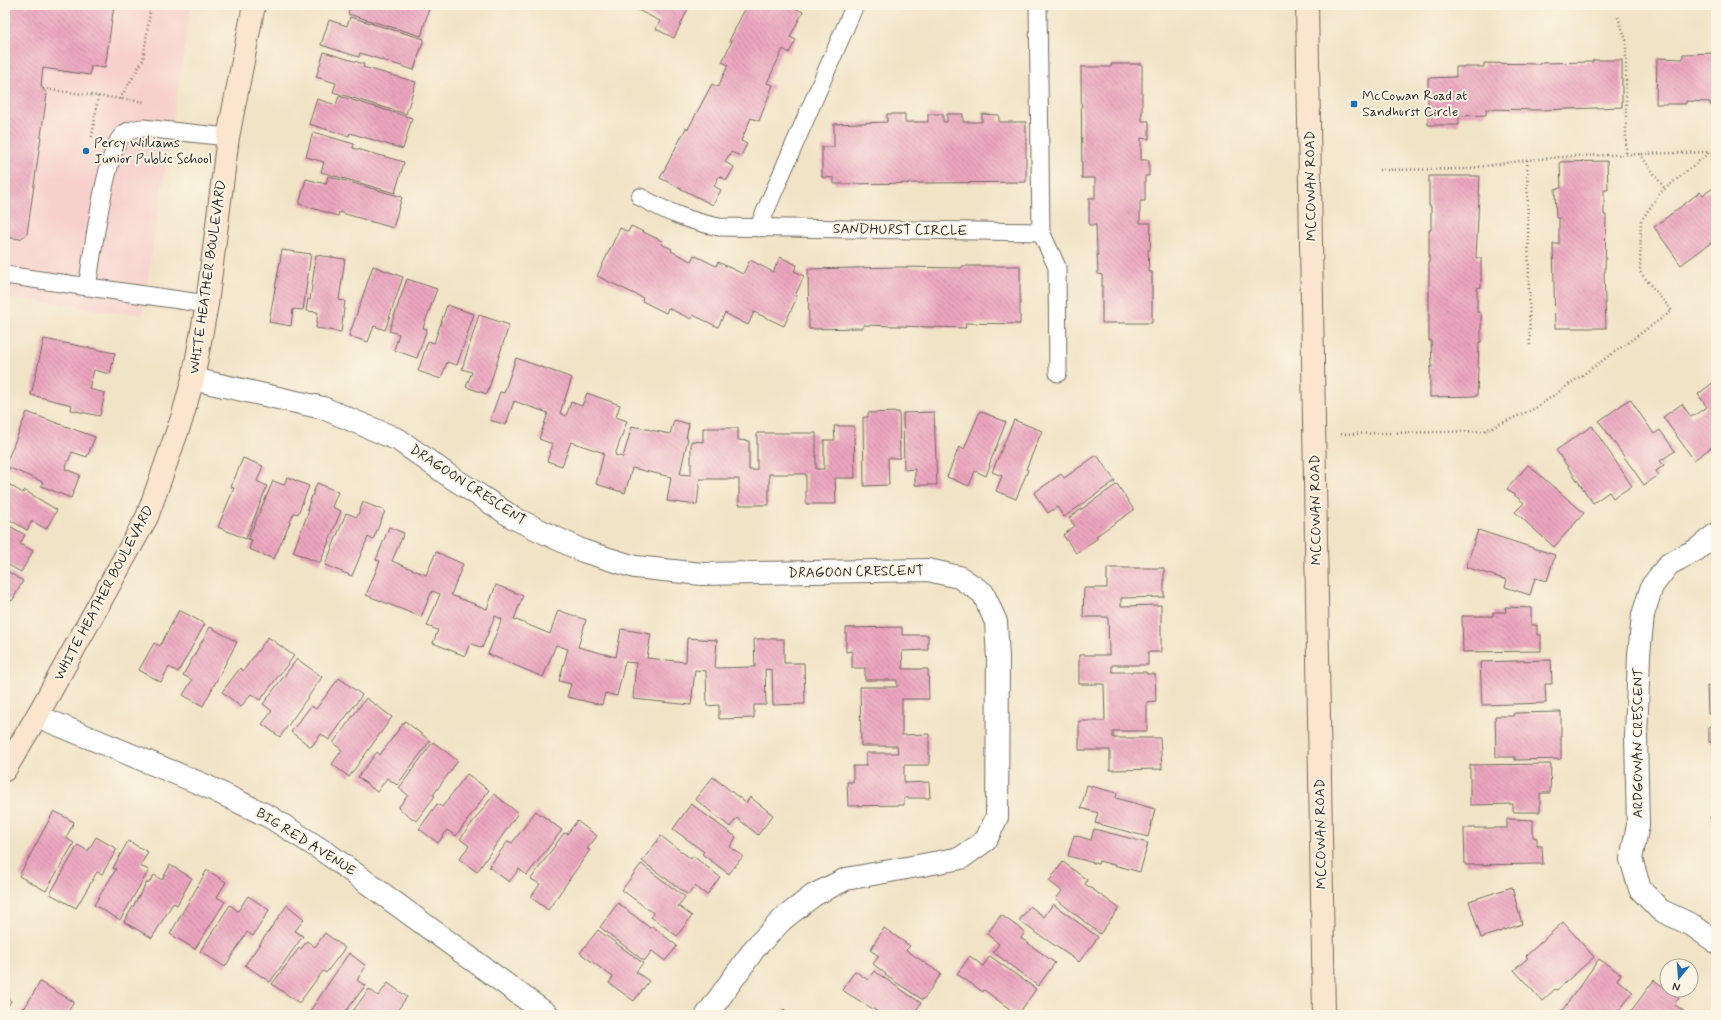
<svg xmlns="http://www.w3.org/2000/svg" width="1721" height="1020" viewBox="0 0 1721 1020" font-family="Mynerve,sans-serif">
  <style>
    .built { fill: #f7d0cd }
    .building { fill: url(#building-back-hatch) }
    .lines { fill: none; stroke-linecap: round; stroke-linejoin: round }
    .lane-casing { stroke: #706b61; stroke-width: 19 }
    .street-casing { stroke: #706b61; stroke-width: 24 }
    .secondary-casing { stroke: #706b61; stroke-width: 24 }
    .path { stroke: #706b61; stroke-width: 2.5; stroke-dasharray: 1 3; stroke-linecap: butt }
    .lane { stroke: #fff; stroke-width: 17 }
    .street { stroke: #fff; stroke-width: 22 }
    .secondary { stroke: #fce5cf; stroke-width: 22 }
    .poi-dot { fill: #1f6fb2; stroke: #fcf5e5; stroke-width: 1.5 }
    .labels { text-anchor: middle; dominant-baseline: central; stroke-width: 4; stroke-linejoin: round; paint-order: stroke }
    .poi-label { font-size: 14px; fill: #2b2b2b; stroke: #fcf5e5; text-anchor: start }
    .street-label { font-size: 14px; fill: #2b2b2b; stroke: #fcf5e5 }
  </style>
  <defs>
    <pattern id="building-back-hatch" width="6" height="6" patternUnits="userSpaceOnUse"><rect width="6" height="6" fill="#eca5bf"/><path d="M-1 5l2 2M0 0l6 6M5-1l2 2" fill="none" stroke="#bf879b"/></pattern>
  </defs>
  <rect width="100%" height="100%" fill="#fcf5e5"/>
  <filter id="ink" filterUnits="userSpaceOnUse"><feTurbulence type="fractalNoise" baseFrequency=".025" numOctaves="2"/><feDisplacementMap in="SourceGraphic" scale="8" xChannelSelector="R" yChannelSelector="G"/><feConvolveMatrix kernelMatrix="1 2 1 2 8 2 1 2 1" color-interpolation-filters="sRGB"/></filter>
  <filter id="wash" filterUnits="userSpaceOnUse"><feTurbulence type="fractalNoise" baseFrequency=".012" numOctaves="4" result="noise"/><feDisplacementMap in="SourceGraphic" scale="16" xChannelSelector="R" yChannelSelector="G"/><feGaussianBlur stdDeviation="0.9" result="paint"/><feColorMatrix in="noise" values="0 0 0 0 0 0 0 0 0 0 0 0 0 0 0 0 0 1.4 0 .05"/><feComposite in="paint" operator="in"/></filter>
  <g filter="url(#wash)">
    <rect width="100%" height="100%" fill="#f1e3c6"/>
    <path class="built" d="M5 5H191L142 315 5 298Z"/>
    <g id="blocks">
      <path class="building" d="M5 5H114L105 68 91 66 90 75 43 68 41 86 47 94 27 234 20 239 5 237Z
        M350 5H430L421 36 348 14Z
        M638 5H690L674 38 656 29 660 21 636 9Z
        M747 5H789L803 12 790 37 796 40 789 53 783 49 767 83 773 85 759 121 751 118 741 141 747 144 741 156 731 152 725 162 734 167 727 180 719 176 714 186 721 190 713 205 660 178 686 128 688 129 712 84 718 87 728 65 722 62 732 41H729Z
        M350 17 424 39 414 70 360 53 359 57 321 45 329 20 347 26Z
        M324 52 364 64 363 67 416 82 406 114 333 92 336 83 316 77Z
        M1716 53V105H1710V102L1686 101V104H1656L1657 58 1683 59V54Z
        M1593 60H1622V107L1541 110 1486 109V115L1459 116V125H1428V78L1456 77V67H1484V63L1540 64V63L1593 62Z
        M1111 64H1142V121H1149V139L1141 138V160H1149V176H1145V201H1140V223H1151L1150 250H1148L1149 272H1152V323H1102V275L1098 274 1096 225H1089V198H1095V178H1082L1081 67H1111Z
        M339 96 412 118 403 149 350 133 349 136 309 124 317 99 336 105Z
        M887 114H905V122H928V114H943V122H947V114H963V122H982V114L999 115V122H1026V182L834 184V178L822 177V147H834V124L887 122Z
        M313 132 354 144 353 148 404 162 395 193 321 172 324 162 306 157Z
        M1607 161 1608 190H1604V215H1606L1605 272H1604L1606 328H1555L1553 244H1559V218H1556L1555 189 1561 188 1560 162Z
        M328 176 402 197 393 228 339 212 338 216 299 204 306 179 326 184Z
        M1429 176H1480L1476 258H1481V287L1477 288V312L1481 313V342H1479L1477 396 1430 397V367H1432L1431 340 1429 341V230H1431V206H1429Z
        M1716 186V239L1681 265 1654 227 1700 192 1703 195Z
        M631 226 662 241 661 244 672 249 671 251 691 261 694 255 716 266 718 262 743 274 750 260 773 272 780 257 797 265 794 271 804 276 795 296 797 297 784 326 754 312 748 325 725 313 718 327 693 315 691 319 668 308 666 313 642 301 643 298 597 276 620 228 628 232Z
        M282 250 311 254 303 310 293 309 291 326 269 322Z
        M316 255 345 259 339 300 345 301 341 332 316 328 318 312 306 311 308 299 310 300Z
        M373 266 403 277 385 330 374 326 368 342 349 336Z
        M962 266H1020V324L965 323 966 328 863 325V328L809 329 808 269 900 267 962 268Z
        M407 279 437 289 423 328 427 329 417 358 394 350 399 334 389 331Z
        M447 305 474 314 457 365 447 362 441 379 418 371 428 341 434 343Z
        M479 315 509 325 487 394 466 387 472 372 462 369Z
        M44 339 115 353 110 374 94 370 89 389 105 393 100 416 71 410 72 405 31 395Z
        M516 358 572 378 560 413 566 416 571 402 582 406 587 393 620 405 616 417 627 421 615 455 623 457 632 426 670 434 674 420 689 424 686 438H688L680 474 691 475V441L703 442V428H738V440L749 441V470H757V433H816V469H824V440H835L834 426H854L855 478H835L836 504H806V474H769V505H739V479H700L697 505 667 501 671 477 632 468 625 493 596 484 604 453 571 442 562 466 547 461 553 444 539 439 548 413 514 401 506 425 490 420 500 392 504 393Z
        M1714 382 1716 385V444L1694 460 1663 417 1682 404 1691 417 1707 407 1698 394Z
        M1630 399 1654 434 1660 430 1675 451 1660 461 1664 465 1656 471 1659 475 1644 485 1599 421Z
        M980 411 1006 422 989 465H990L986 476 975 471 969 486 947 477 959 447 964 449Z
        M27 412 95 437 87 457 72 452 65 469 80 475 71 498 41 486 43 482 5 466Z
        M899 412 900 458H888L889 485 864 486 863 417H868V413Z
        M934 412 937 485H915V469L904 470 903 413Z
        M1014 420 1042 431 1026 469 1028 470 1016 499 996 491 1002 476 992 472Z
        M1592 426 1632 486 1613 498 1609 492 1593 503 1556 450Z
        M1097 455 1115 481 1064 517 1057 507 1048 513 1034 493 1061 474 1064 478Z
        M243 458 263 466 257 481 267 486 246 539 218 527 234 488 231 487Z
        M1528 465 1584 513 1554 547 1515 512 1524 503 1507 489Z
        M287 477 309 486 298 514 294 513 274 559 249 549 252 540 248 539 273 481 284 485Z
        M5 482 23 493 24 490 57 510 46 529 32 521 27 530 5 517Z
        M317 483 338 492 332 507 341 511 320 563 293 552 309 510 307 509Z
        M1117 484 1134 510 1096 536 1098 538 1076 553 1063 535 1075 526 1069 518Z
        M363 502 385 511 373 540 368 537 352 576 325 565 346 513 357 517Z
        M5 523 25 535 20 544 33 551 21 572 5 563Z
        M389 527 404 533 392 561 426 575 436 552 463 564 451 595 487 609 496 585 509 590 523 596 514 619 550 634 558 610 586 620 578 647 616 657 621 629 651 634 647 658 686 662 687 638 717 640 715 668 755 667 754 639H784V663H804L805 704 773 705 772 670 765 669 766 705H754V718L719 719V705L707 706 706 671 695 670 691 705 633 699 636 663 625 662 617 696 605 693 602 705 567 697 571 684 559 681 568 649 556 645 543 677 488 654 502 619 495 616 482 648 470 643 465 656 433 643 438 630 427 626 440 594 432 591 421 617 366 595 380 561 376 560Z
        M1478 530 1555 555 1547 581 1535 578 1530 595 1505 587 1507 580 1466 567Z
        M1107 568H1164V597L1121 598V606L1161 605V652H1148V665H1112V672H1146L1147 674H1155L1156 701 1147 702V731H1113V738H1160L1162 769 1110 770V750H1079V721H1105L1104 684H1079V655H1109L1108 617H1083L1084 588H1107Z
        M5 570 23 581 12 601 5 596Z
        M1505 607 1531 608V625H1537V635H1541V651L1463 652 1462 616H1493V612H1506Z
        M179 610 205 624 178 672 169 667 161 682 139 670 154 643 160 646Z
        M210 627 237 642 203 706 183 695 192 680 183 675Z
        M902 627V635H928V650L902 651 903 669H928L929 699H902V735L929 734V765H904V783L929 782 930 798H904V805L848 806 847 782H853V766H866V753H898L897 746H861L860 687H897V680H865V668H852V651L846 652V628Z
        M268 637 294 656 260 700 251 694 241 707 222 692 240 668 243 671Z
        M297 659 322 677 280 737 262 724 272 711 263 704Z
        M1551 660 1552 684H1545L1546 703 1482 705 1480 662Z
        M339 678 362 695 329 740 321 734 311 747 291 732 311 706 316 709Z
        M1707 686H1716V714H1708Z
        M366 698 392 717 349 777 332 764 342 750 333 743Z
        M1561 712V759L1515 760V757H1496L1495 716H1513L1514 713Z
        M405 721 430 741 397 785 387 778 377 792 358 777 377 752 380 755Z
        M1709 726H1716V743L1709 742Z
        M433 742 458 761 433 795 435 796 416 821 398 808 408 795 399 788Z
        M1551 764 1550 793H1540V812H1513V804L1470 805V765Z
        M467 774 489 790 456 836 447 830 438 843 419 829 437 804 442 807Z
        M713 777 746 803 750 797 773 815 758 835 737 818 730 827 695 799Z
        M1087 785 1117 793 1116 798 1155 809 1148 837 1095 823 1098 813 1081 808Z
        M494 794 518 813 477 872 459 859 469 846 460 839Z
        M1716 795V809L1712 796Z
        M691 804 736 837 730 847 743 856 729 874 702 854 704 852 673 829Z
        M54 811 74 822 66 838 74 843 46 891 19 876Z
        M536 811 562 830 527 875 519 869 509 882 489 867 508 841 512 843Z
        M1716 815V835L1710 817Z
        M1507 819 1533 820V837L1537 838V846H1542L1543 864 1465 865 1464 828H1507Z
        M577 821 597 836 587 849 590 850 548 910 531 897 540 884 531 879 564 833 567 834Z
        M1094 829 1148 843 1140 872 1099 861 1098 864 1068 856 1074 835 1091 840Z
        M661 836 691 859 693 856 720 877 707 895 695 886 688 895 642 861Z
        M96 837 117 849 102 874 97 872 76 908 50 894 78 845 88 851Z
        M128 841 148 852 140 866 149 870 120 920 94 905 116 869 113 868Z
        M1063 862 1087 880 1085 884 1119 908 1100 934 1056 899 1062 891 1049 881Z
        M641 864 685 897 678 906 692 916 677 936 651 917 653 913 622 890Z
        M170 865 192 878 177 905 173 903 152 938 124 922 147 882 148 884 154 875 162 880Z
        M207 870 226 882 217 897 225 902 195 949 170 934Z
        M1512 887 1522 924 1481 938 1469 901Z
        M248 896 269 910 253 936 247 932 225 967 200 951 230 905 238 911Z
        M618 903 650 928 652 926 677 946 665 961 652 951 644 961 600 927Z
        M1053 904 1098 937 1079 962 1019 921 1030 906 1044 917Z
        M287 905 304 919 295 931 303 936 270 982 245 965Z
        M1001 915 1025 932 1021 938 1055 963 1038 986 993 952 999 944 987 934Z
        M1563 922 1594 957 1557 990 1555 989 1542 1001 1514 970 1528 958 1526 956Z
        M884 928 910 946 906 950 941 974 923 1000 885 975 886 974 873 964 879 956 870 950Z
        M598 930 643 963 636 972 649 981 634 1001 609 983 613 977 580 953Z
        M325 933 345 948 326 973 323 971 299 1003 272 984 299 948 301 949 307 941 315 947Z
        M349 953 366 966 357 980 365 986 343 1015H309L308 1014Z
        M970 956 983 966 990 956 1036 989 1018 1015 984 990 983 992 957 974Z
        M1599 959 1621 974 1617 980 1633 992 1616 1015H1559Z
        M855 971 868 980 874 971 921 1003 913 1015H883L842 990Z
        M1654 980 1679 998 1674 1004 1685 1012 1683 1015H1628Z
        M40 982 74 1002 66 1015H18L23 1007 24 1009Z
        M388 983 407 997 394 1015H350L369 989 378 996Z
        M5 997 11 1001 5 1010Z
        M784 1009 791 1015H779Z
        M405 1010 413 1015H402Z"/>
    </g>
  </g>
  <g filter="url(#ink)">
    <use href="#blocks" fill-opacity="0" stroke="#706b61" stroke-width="1"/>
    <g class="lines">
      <defs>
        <path id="lane" d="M1038 5 1041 232 1057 267 1058 373
          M640 197C667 212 689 221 719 227L1041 232
          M758 228 855 5
          M5 275 207 304
          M87 287C92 258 105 155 121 137 126 130 135 129 143 128L228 137"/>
        <path id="street" d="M193 379 323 408 399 440 448 475 514 518 583 551 635 567 702 574 928 570 959 577 983 593 996 622 998 658 997 817 986 840 961 858 846 879 814 895 783 919 755 948 707 1015
          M1716 534 1696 550 1669 564 1652 586 1643 615 1639 655 1636 737 1638 825 1631 859 1640 889 1660 910 1692 925 1716 942
          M37 716 204 785 270 817 328 854 548 1015"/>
        <path id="secondary" d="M1307 5 1324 1015
          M5 770 37 716 147 517 182 418 193 379 207 304 228 137 254 5"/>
      </defs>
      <use href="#lane" class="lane-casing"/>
      <use href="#street" class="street-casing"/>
      <use href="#secondary" class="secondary-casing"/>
      <path class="path" d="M1618 17 1626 40V154
        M43 89 146 102
        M120 99 143 60 151 5
        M92 137 98 96
        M1640 154 1665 189
        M1527 160 1530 348
        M1379 170 1464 169 1527 160 1573 156 1710 152 1716 149
        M1341 434 1484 431 1536 408 1672 311 1640 272 1641 221 1660 193 1710 152"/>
      <use href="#lane" class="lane"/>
      <use href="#street" class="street"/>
      <use href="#secondary" class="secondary"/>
    </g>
  </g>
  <g class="poi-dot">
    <rect x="1350" y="100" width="8" height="8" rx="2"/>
    <circle cx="86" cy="151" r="4"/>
  </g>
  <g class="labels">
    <g class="poi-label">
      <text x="1362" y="96">McCowan Road at<tspan x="1362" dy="16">Sandhurst Circle</tspan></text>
      <text x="94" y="143">Percy Williams<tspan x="94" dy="16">Junior Public School</tspan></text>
    </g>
    <g class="street-label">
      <text transform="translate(1311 186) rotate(-91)">MCCOWAN ROAD</text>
      <text transform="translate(900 230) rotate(1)">SANDHURST CIRCLE</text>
      <text transform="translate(208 277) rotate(-82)">WHITE HEATHER BOULEVARD</text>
      <text transform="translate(468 485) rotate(33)">DRAGOON CRESCENT</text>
      <text transform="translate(1316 510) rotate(-91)">MCCOWAN ROAD</text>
      <text transform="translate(856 572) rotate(-1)">DRAGOON CRESCENT</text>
      <text transform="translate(104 593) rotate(-62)">WHITE HEATHER BOULEVARD</text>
      <text transform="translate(1638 743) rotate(-90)">ARDGOWAN CRESCENT</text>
      <text transform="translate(1321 834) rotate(-91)">MCCOWAN ROAD</text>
      <text transform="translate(306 842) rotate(32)">BIG RED AVENUE</text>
    </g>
  </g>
  <rect width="1721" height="1020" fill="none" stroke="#fcf5e5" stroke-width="20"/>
  <g transform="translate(1679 978) rotate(197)"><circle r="19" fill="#fcf5e5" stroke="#a8a49b"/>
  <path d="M0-3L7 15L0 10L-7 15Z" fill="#1f6fb2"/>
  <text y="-6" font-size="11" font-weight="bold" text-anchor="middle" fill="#2b2b2b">N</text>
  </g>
</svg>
